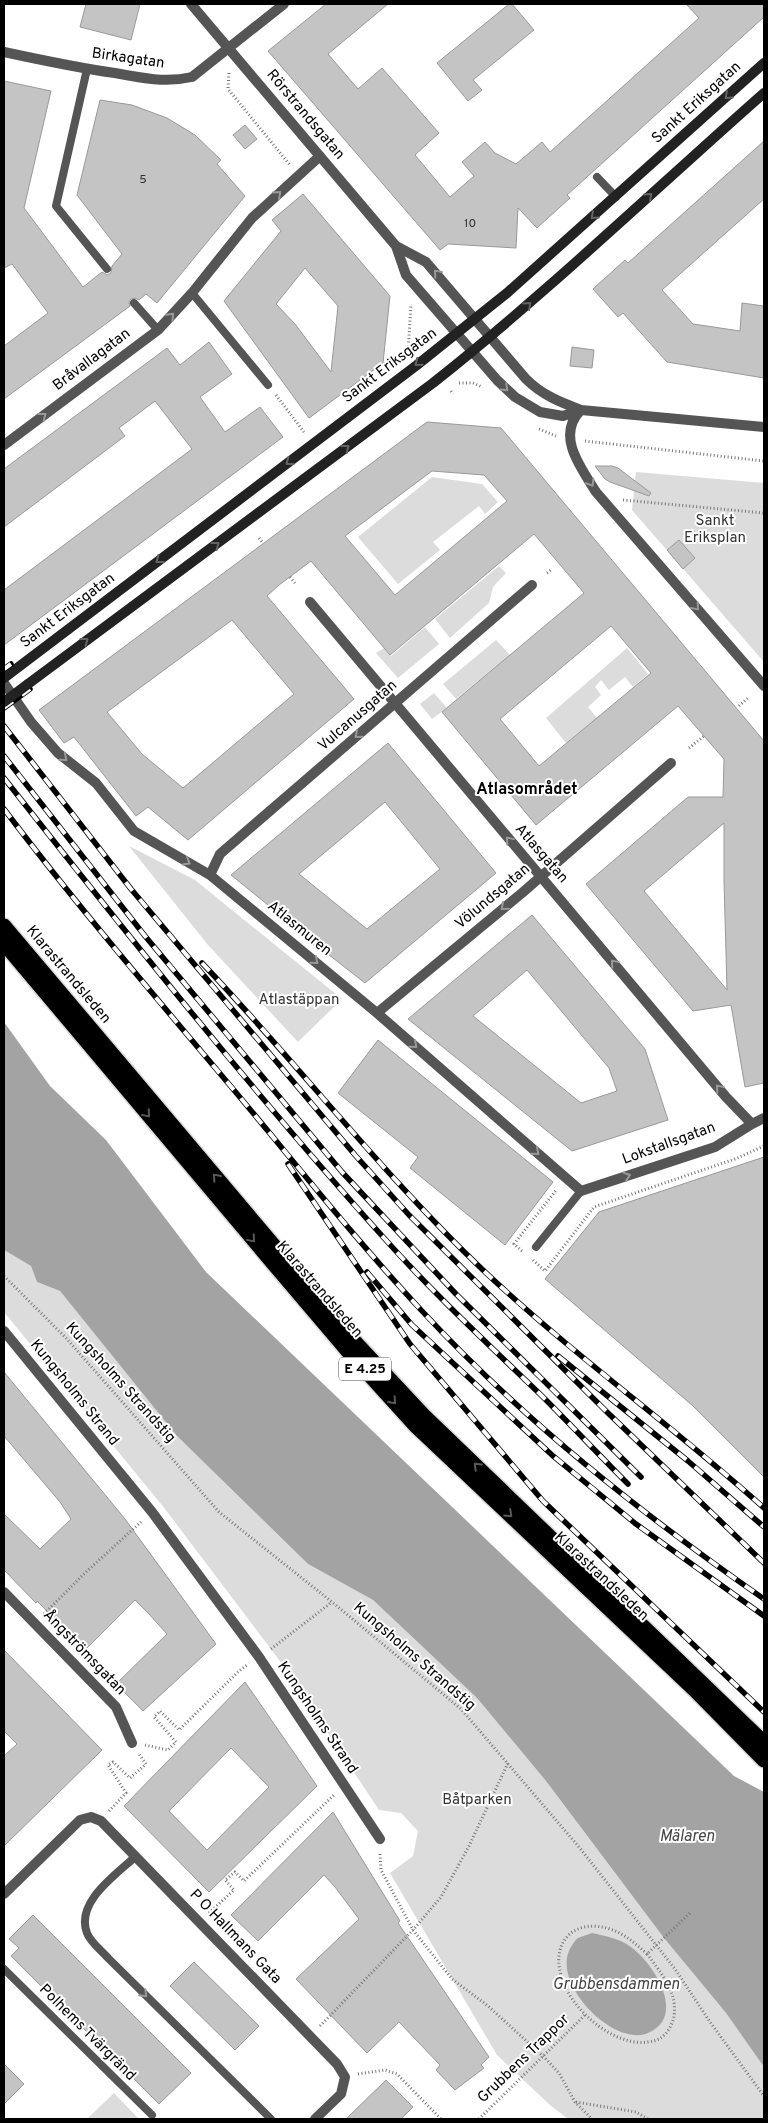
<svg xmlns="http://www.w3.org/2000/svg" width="768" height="2123" viewBox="0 0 768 2123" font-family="Overpass,sans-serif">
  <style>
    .green { fill: #dcdcdc }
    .water { fill: #a3a3a3 }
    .building { fill: #c4c4c4; stroke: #999; fill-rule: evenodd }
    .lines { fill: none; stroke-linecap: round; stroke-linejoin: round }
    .highway-casing { stroke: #dbdbdb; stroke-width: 18 }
    .path { stroke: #777; stroke-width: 3; stroke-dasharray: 1 2.5; stroke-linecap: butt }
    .lane { stroke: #555; stroke-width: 8 }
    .street { stroke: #555; stroke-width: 10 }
    .secondary { stroke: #222; stroke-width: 10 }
    .highway { stroke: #000; stroke-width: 15 }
    .rail-casing { stroke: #000; stroke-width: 5.5 }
    .rail { stroke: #fff; stroke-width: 4; stroke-dasharray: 11; stroke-linecap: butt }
    .secondary-bridge { stroke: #222; stroke-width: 10 }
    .oneway { stroke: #646464 }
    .oneway2 { stroke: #999 }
    .oneway3 { stroke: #595959 }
    .labels { text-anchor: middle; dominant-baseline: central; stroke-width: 4; stroke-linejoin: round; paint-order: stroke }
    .number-label { font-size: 12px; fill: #313131 }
    .shield { fill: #fff; stroke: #4c4c4c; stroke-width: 1 }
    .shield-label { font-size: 14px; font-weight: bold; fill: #000 }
    .street-label { font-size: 15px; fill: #000; stroke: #fff }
    .park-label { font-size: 15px; fill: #333; stroke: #fff }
    .neighbourhood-label { font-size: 16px; font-weight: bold; fill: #000; stroke: #fff }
    .water-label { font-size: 16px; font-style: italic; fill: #444; stroke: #fff }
  </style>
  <rect width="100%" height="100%" fill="#fff"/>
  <path class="green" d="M636 472 764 483V662L632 510Z
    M432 477 482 484 498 502 485 514 479 506 433 542 440 550 398 584 358 537Z
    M499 566 506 573 493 587 489 603 450 638 435 619Z
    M425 627 439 644 398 678 376 653 384 648 391 656Z
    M496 640 510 655 456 699 443 684Z
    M627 648 648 674 633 687 625 677 609 690 601 680 595 687 601 695 588 707 597 718 566 743 546 718Z
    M434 693 447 708 432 719 420 704Z
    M129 846 195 880 342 999 298 1042 208 945Z
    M4 1250 31 1266 37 1282 60 1291 177 1436 308 1564 373 1600 477 1698 546 1781 664 1938 726 2013 764 2067V2119H568L550 2105 497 2055 390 1873 413 1856 418 1831 401 1813 379 1810 283 1665 165 1509 4 1312Z
    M114 2093 138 2118 87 2119Z"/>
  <path class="water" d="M4 1022 50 1086 106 1140 206 1272 734 1776 764 1792V2067L726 2013 664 1938 546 1781 477 1698 373 1600 308 1564 177 1436 60 1291 37 1282 31 1266 4 1250Z
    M592 1933C605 1936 617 1938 628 1945 653 1961 688 2016 648 2033 614 2048 549 1982 571 1947 573 1944 575 1940 578 1938 582 1936 588 1935 592 1933Z"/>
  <path class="building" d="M86 4H140L131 40 80 27Z
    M326 4H388L328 54 358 89 382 68 439 133 415 155 450 197 474 176 462 162 485 142 495 153 516 164 542 142 550 152 699 18 686 4H764V17L567 195 570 198 537 228 518 208 516 248 448 244 440 250 268 51Z
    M509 4H512L534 30 473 80 482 90 468 101 437 63Z
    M4 81 51 91 24 208 83 287 102 272 107 275 111 273 112 266 122 254 77 195 100 100 132 105 167 118 195 135 221 160 217 164 245 196 157 303 146 294 139 300 135 298 131 299 129 302 130 306 4 399V346L48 313 12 264 4 268Z
    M245 125 257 139 245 149 233 135Z
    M764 141V199L662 290 693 324 700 325 740 331 742 303 764 306V378L667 362 623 313 618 317 593 289 625 260 628 263Z
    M303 194 390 296 383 363 309 418 224 301 281 231 272 220ZM305 268 338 306 331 372 295 324 276 304Z
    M209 342 232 374 200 397 225 432 260 407 283 437 4 645V590L192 449 155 401 119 428 125 436 4 527V469L167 348 180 365Z
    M572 347 594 350 592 368 570 366Z
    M427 422 501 428 764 741V1083L745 1087 731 1005 693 1011 586 884 688 797H723L724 759 678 706 536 825 442 712 584 593 534 534 390 655 311 561 279 585 267 596 354 699 188 840 148 807 136 816 74 737 64 743 39 710ZM432 471 484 475 507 501 395 595 345 536ZM232 620 294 694 183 788 142 754 107 712ZM611 626 651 673 539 766 500 719ZM724 823V880L727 990 644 891Z
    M595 466H612L618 468 651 493 649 496 610 482 605 479Z
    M679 540 695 558 683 569 667 550Z
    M388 743 496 873 365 983 324 951 308 942 284 918 231 875ZM385 802 440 869 367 929 299 874Z
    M532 915 645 1049 668 1120 572 1151 408 1019ZM527 970 609 1068 617 1091 581 1103 473 1016Z
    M378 1040 553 1182 505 1245 410 1168 418 1157 338 1093Z
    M764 1157V1477L693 1406 545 1279 599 1212Z
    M4 1372 125 1519 216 1644 143 1711 116 1684 167 1634 149 1614 135 1600 85 1650 37 1601 36 1603 4 1570V1514L40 1549 71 1519 60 1502 4 1436Z
    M4 1650 102 1750 4 1846V1756L17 1744 4 1731Z
    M245 1682 317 1786 209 1892 124 1806ZM231 1748 269 1787 207 1850 169 1811Z
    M333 1812 400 1921 398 1923 489 2057 481 2065 484 2068 455 2090 436 2070 440 2065 399 2022 367 2053 296 1979 359 1919 335 1887 324 1875 258 1941 231 1915Z
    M33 1915 191 2073 159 2104 11 1956 19 1948 9 1939Z
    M194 1962 259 2026 235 2050 170 1986Z
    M4 2064 24 2084 4 2104Z
    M386 2080 413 2107 401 2119H346Z"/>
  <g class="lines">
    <defs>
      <path id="highway" d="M4 926 355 1342 425 1417 764 1743
        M4 943 279 1270 347 1350 415 1425 694 1689 764 1760"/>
    </defs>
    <use href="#highway" class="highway-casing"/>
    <path class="path" d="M229 73 228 89 290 165
      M408 353 411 304
      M459 383H473L482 387
      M451 391 453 394
      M276 395 304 432
      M539 429 556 436
      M585 441 764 461
      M623 500 764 513
      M259 538 263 543
      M547 573 551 570
      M290 577 295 583
      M739 706 749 697
      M689 748 704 736
      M522 1251 514 1244 557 1189
      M533 1260 545 1271 594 1207 735 1159 764 1146
      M4 1276 66 1338 219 1512 332 1602 461 1709 579 1847 675 1969 710 2022 764 2096
      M44 1614 87 1571 141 1522
      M271 1649 332 1602
      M145 1745 168 1750 176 1742 154 1717 160 1711 179 1730 239 1671 247 1665
      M109 1811 126 1793 108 1765 113 1762 130 1778 146 1764 139 1754
      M380 1854 381 1870 413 1930 452 1979 488 2006 544 2057 559 2073 575 2102 592 2119
      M209 1913 234 1890 225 1880 235 1872 244 1881 335 1794
      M647 1954C636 1944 625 1934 610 1929 576 1918 551 1940 561 1975 569 2008 613 2047 648 2042 658 2041 664 2037 669 2029 685 2002 663 1975 647 1954L690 1913
      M320 2026 413 1930 441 1897 469 1846 508 1763
      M358 2074 385 2070 397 2074 441 2119
      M576 2102 636 2112 648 2119
      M479 2119 585 2015"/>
    <path class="lane" d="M87 69 56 206 107 269
      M597 177 616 197
      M192 293 268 385
      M134 303 158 330
      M536 1247 581 1191
      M136 1856C116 1875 75 1902 87 1933 90 1942 103 1952 109 1959L271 2119
      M4 1969 152 2115"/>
    <path class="street" d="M191 4 396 246 406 275 497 380 515 397 540 412 563 416 581 410
      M4 52C41 60 78 68 115 73 141 78 166 83 192 77L284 4
      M396 246 426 262 526 379C542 395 560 402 581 410L764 427
      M580 411C556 436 581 468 596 492L764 686
      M4 445 158 330 192 293 252 218 320 156
      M310 602 726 1097 752 1124
      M4 683 31 722 58 753 96 783 134 831 210 875 377 1013 581 1191 715 1147 752 1124 764 1118
      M210 875 220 854 532 585
      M377 1013 522 893 671 763
      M4 1331 152 1512 259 1657 380 1839
      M4 1592 116 1707 132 1743
      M4 1894 80 1820 91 1817 101 1821 337 2064 345 2077 341 2094 315 2119"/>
    <path class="secondary" d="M4 678 417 365 507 293 764 63
      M28 684 433 383C548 292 654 190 764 93"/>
    <use href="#highway" class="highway"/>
    <defs>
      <path id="rail" d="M4 669 11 664
        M4 708 30 689
        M4 726 131 889 355 1155 409 1215 608 1413 764 1563
        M4 756 145 936 342 1172 456 1294 641 1477
        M4 778C127 934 251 1090 384 1238 434 1294 488 1344 542 1396 571 1425 599 1455 628 1484
        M4 809C75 903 152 993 228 1083 292 1159 354 1238 422 1311 524 1421 642 1514 764 1599
        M202 963C298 1064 383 1175 484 1271 573 1355 673 1426 764 1508
        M288 1164 410 1344 543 1501 764 1712
        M367 1272 412 1325 552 1455 636 1524 764 1616
        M558 1356 688 1461 764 1527"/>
    </defs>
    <use href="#rail" class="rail-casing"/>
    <use href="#rail" class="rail"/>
    <path class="secondary-bridge" d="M4 702 28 684"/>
  </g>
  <defs><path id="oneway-chevron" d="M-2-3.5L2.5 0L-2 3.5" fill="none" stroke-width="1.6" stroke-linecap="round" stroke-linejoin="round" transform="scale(1.25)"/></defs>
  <g class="oneway">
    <use href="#oneway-chevron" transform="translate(728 96) rotate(138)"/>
    <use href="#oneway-chevron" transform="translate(649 196) rotate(-42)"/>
    <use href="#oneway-chevron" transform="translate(594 216) rotate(138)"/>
    <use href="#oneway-chevron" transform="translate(528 305) rotate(-42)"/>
    <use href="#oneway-chevron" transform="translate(418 363) rotate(141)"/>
    <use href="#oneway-chevron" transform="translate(346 448) rotate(-37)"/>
    <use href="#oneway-chevron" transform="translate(289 462) rotate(143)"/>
    <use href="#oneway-chevron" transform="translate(216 545) rotate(-37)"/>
    <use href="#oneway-chevron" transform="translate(159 560) rotate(143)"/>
    <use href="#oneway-chevron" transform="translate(85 641) rotate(-37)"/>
  </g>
  <g class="oneway2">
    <use href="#oneway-chevron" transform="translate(278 194) rotate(-42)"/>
    <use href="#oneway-chevron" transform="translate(437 273) rotate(-131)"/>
    <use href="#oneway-chevron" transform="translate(171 316) rotate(-47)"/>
    <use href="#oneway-chevron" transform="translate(505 388) rotate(44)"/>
    <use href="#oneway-chevron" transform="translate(43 416) rotate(-37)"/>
    <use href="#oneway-chevron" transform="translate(591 483) rotate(58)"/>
    <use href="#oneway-chevron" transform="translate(696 607) rotate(49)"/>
    <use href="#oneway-chevron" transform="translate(358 735) rotate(139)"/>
    <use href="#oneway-chevron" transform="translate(64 758) rotate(39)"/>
    <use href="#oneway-chevron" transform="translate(509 840) rotate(-130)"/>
    <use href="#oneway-chevron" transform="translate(187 862) rotate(30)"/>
    <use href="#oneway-chevron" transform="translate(504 907) rotate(140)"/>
    <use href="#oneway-chevron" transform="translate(315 961) rotate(39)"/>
    <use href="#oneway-chevron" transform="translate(614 963) rotate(-130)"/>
    <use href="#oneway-chevron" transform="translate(414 1045) rotate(41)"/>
    <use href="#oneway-chevron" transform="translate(719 1088) rotate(-130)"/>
    <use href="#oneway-chevron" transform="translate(536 1152) rotate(41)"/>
    <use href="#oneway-chevron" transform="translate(627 1176) rotate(-18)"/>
    <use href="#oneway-chevron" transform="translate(144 1994) rotate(45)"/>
  </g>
  <g class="oneway3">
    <use href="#oneway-chevron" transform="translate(147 1114) rotate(50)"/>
    <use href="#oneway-chevron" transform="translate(216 1177) rotate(-131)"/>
    <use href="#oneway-chevron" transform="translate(252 1239) rotate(50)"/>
    <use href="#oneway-chevron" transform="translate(393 1401) rotate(48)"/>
    <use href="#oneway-chevron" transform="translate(477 1466) rotate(-136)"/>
    <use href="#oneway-chevron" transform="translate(509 1514) rotate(43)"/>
  </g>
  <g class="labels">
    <g class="number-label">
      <text x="143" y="180">5</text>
      <text x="470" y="224">10</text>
    </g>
    <rect class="shield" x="339" y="1357.5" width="52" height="23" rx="4"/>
    <g class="shield-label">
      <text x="365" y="1369">E 4.25</text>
    </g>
    <g class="street-label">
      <text transform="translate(128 59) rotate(8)">Birkagatan</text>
      <text transform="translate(697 103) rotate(-42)">Sankt Eriksgatan</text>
      <text transform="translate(305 115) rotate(50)">Rörstrandsgatan</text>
      <text transform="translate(92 360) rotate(-37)">Bråvallagatan</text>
      <text transform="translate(390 366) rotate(-37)">Sankt Eriksgatan</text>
      <text transform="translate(68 611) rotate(-37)">Sankt Eriksgatan</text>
      <text transform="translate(358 716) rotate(-41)">Vulcanusgatan</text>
      <text transform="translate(541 854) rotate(49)">Atlasgatan</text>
      <text transform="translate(493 897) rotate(-40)">Völundsgatan</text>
      <text transform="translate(299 929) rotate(39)">Atlasmuren</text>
      <text transform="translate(68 975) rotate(50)">Klarastrandsleden</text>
      <text transform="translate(669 1144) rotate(-20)">Lokstallsgatan</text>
      <text transform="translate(319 1290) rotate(49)">Klarastrandsleden</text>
      <text transform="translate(120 1383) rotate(48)">Kungsholms Strandstig</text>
      <text transform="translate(74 1393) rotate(51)">Kungsholms Strand</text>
      <text transform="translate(601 1577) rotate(43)">Klarastrandsleden</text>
      <text transform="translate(84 1653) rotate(46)">Ångströmsgatan</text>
      <text transform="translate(414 1657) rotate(41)">Kungsholms Strandstig</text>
      <text transform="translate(317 1718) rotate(56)">Kungsholms Strand</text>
      <text transform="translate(235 1937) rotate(46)">P O Hallmans Gata</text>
      <text transform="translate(87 2033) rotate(45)">Polhems Tvärgränd</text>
      <text transform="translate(524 2059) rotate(-44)">Grubbens Trappor</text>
    </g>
    <g class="park-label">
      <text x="715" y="521">Sankt<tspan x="715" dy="17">Eriksplan</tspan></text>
      <text x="299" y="1000">Atlastäppan</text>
      <text x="477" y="1800">Båtparken</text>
    </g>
    <g class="neighbourhood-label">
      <text x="527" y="790">Atlasområdet</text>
    </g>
    <g class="water-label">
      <text x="687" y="1837">Mälaren</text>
      <text x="616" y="1985">Grubbensdammen</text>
    </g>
  </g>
  <rect width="768" height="2123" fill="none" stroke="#000000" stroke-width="10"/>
</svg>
